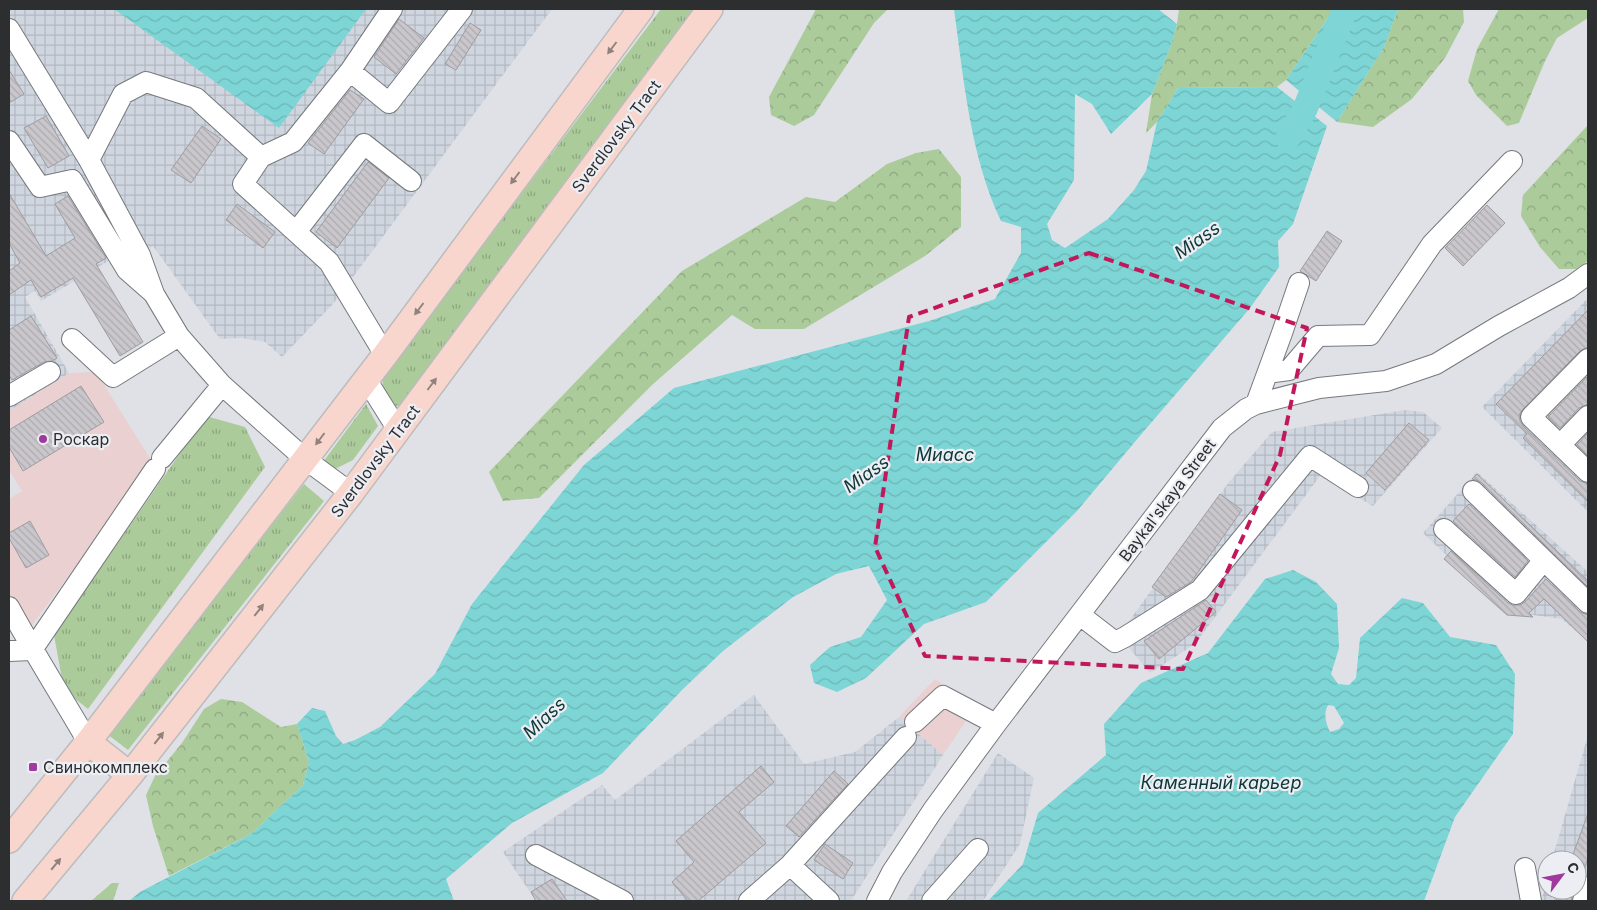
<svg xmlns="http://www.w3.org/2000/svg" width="1597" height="910" viewBox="0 0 1597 910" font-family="Inter,sans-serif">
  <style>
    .commercial { fill: #ead0d1 }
    .industrial { fill: url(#industrial-grid) }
    .grass { fill: url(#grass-tufts) }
    .forest { fill: url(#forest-crowns) }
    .water { fill: url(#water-waves); fill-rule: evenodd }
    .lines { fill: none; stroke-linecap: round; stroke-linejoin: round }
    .river { stroke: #7dd5d5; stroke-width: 25 }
    .building { fill: url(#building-back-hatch); stroke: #9e9da1 }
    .minor-casing { stroke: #76797d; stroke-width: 22 }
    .major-casing { stroke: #bcbcbd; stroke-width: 28 }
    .minor { stroke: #fff; stroke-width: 20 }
    .major { stroke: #f8d6cd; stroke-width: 25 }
    .oneway { fill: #92827e }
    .marked { fill: none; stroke: #c2185b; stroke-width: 4; stroke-dasharray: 10 6; stroke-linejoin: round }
    .poi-dot { fill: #a0399d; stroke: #eceef3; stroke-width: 2 }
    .labels { text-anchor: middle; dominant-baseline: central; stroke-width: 4.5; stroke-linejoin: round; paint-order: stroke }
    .street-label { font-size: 16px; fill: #2d2e30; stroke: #eceef3 }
    .poi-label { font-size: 16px; fill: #2d2e30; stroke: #eceef3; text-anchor: start }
    .water-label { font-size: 18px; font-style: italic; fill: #0d3838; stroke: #eceef3 }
  </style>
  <defs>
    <pattern id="industrial-grid" width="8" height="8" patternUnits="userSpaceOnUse" patternTransform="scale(1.25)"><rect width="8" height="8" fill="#d0d6e0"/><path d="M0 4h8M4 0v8" fill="none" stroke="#b3b8c0"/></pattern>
    <pattern id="grass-tufts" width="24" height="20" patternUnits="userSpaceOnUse" patternTransform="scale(1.25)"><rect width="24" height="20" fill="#accb9b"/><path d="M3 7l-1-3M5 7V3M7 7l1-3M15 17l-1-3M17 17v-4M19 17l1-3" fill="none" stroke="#8ca57f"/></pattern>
    <pattern id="forest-crowns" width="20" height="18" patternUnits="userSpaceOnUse" patternTransform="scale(1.25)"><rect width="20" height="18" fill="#accb9b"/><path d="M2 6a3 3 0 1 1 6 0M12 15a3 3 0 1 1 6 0" fill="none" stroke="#8ca57f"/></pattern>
    <pattern id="water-waves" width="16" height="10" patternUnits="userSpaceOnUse" patternTransform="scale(1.25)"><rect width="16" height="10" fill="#7dd5d5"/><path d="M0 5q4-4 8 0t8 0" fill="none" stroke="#6cb7b7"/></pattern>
    <pattern id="building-back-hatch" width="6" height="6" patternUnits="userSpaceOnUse" patternTransform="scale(1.25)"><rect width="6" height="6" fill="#c9c7cc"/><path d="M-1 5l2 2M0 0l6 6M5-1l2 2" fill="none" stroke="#adabb0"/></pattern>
  </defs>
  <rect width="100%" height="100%" fill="#dfe1e6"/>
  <path class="commercial" d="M96 372 153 463 29 629 9 596V499L22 491 9 470V411L69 373Z
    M935 679 976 706 943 755 899 717Z"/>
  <path class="industrial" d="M9 9H552L333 304 282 357 265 342 242 338 220 339 153 246 131 261 125 251 41 301 35 291 25 297 69 373 9 411Z
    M1588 298V512L1482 407Z
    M1405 410 1423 412 1442 428 1373 506 1320 476 1195 644 1150 673 1130 649 1122 631 1229 482 1272 432Z
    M1477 472 1588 572V641L1562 619 1505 611 1423 533Z
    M754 695 804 764 855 752 899 717 943 755 851 901H536L503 852 602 785 615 800Z
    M1588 735V901H1541L1547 879V890H1577V860H1552Z
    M998 753 1034 778 1020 844 983 901H906Z"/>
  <path class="grass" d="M661 9H693L399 406 386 405 382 378Z
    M366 404 378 426 353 460 331 471 323 462Z
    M206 416 245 427 265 467 88 709 64 690 54 635Z
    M304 484 324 501 128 750 107 734Z"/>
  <path class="forest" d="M816 9H888L874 23 814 115 794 126 771 115 769 97Z
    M1179 9H1334L1286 80 1277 87 1178 88 1157 122 1146 133 1152 94 1171 45 1177 24Z
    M1398 9H1463L1464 22 1445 58 1412 99 1373 127 1337 122 1384 47Z
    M1499 9H1588V18L1557 38 1545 61 1519 123 1507 126 1476 95 1468 81 1477 49Z
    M1588 125V261L1576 269H1559L1540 247 1521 216 1523 195Z
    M939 149 961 177V227L925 256 804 329H755L732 315 652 385 539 498 503 501 489 472 682 271 806 197 835 202 887 164 916 153Z
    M221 699 242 702 281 727 297 724 309 762 303 785 251 834 169 876 153 826 146 795 155 776 182 743 204 709Z
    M112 883H119L113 901H91Z"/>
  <path class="water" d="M114 9H366L279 128Z
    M954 9H1158L1177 24 1171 45 1152 94 1111 134 1092 104 1075 94 1074 180 1047 224 1052 240 1065 248 1108 219 1134 190 1146 171 1157 122 1178 88 1277 87 1327 126 1293 224 1278 241 1279 267 1250 308 1144 431 1077 511 986 602 924 624 866 678 837 692 814 683 810 665 830 647 861 637 887 600 869 566 836 574 793 597 723 651 682 690 603 773 512 823 446 879 454 901H129L140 892 251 834 303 785 309 762 297 724 312 708 325 711 336 736 343 744 355 740 380 727 435 674 472 604 584 465 674 388 929 321 995 299 1021 253V227L1001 221C970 155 964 81 954 9Z
    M1334 9H1398L1384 47 1337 122 1286 80Z
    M1293 570 1316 582 1337 604 1339 648 1331 674 1338 684 1349 685 1356 678 1360 638 1402 598 1423 603 1450 637 1496 645 1515 674 1513 734 1455 817 1424 901H988L1023 864 1038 813 1106 755 1104 724 1141 683 1208 653 1265 579ZM1328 705 1334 706 1344 723 1339 729 1330 732C1326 724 1323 714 1328 705Z"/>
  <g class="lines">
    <path class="river" d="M1288 138 1305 109 1345 9"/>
  </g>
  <path class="building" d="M399 19 424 38 396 74 374 57Z
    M470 23 481 30 456 70 445 64Z
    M9 70 24 94 9 103Z
    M350 90 364 99 324 154 308 143Z
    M46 116 69 156 48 168 24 128Z
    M202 126 221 139 191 183 171 170Z
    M368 162 389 178 337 248 316 232Z
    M9 193 46 256 75 238 55 204 68 196 106 258 96 264 143 342 120 356 73 278 41 297 31 280 9 295V271L20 263 9 243Z
    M237 204 275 232 263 248 226 220Z
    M1487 205 1505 223 1463 266 1445 248Z
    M1327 231 1342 241 1316 281 1300 271Z
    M1588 310V347L1580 351 1523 409 1519 415 1520 421 1523 426 1580 481 1588 484V502L1523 438 1527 434 1496 404Z
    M31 316 57 358 52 361 44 362 12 380 9 375V330Z
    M1588 376V404L1579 408 1560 428 1548 417Z
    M81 386 104 422 23 471 9 447V430Z
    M1409 423 1429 440 1385 490 1366 473Z
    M1588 433V456L1577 445Z
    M1477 474 1588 581V587L1481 482 1476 480 1472 479Z
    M1220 494 1242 510 1191 582 1166 597 1152 587Z
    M1469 504 1528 561 1515 577 1453 521Z
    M30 521 49 555 26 568 9 538V533Z
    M1451 551 1508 603 1513 605H1520L1525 602 1546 579 1580 612 1588 615V642L1544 599 1529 613 1533 617 1507 615 1444 559Z
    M1206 600 1216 612 1159 659 1144 641Z
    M761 766 774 782 739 812 766 843 698 901H688L672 882 694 862 676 841Z
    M834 771 848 784 799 837 786 826Z
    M1587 816H1588V858L1581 878 1577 883V860H1571Z
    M825 844 853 863 843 879 814 860Z
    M552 879 567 901H536L531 892Z
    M1560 890H1574L1571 901H1556Z"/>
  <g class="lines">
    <defs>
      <path id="minor" d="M9 29 89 160 140 255 154 294 179 336 222 385 305 459 351 493
        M350 71 389 103 462 9
        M9 141 40 187 72 180 127 270 152 292
        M89 160 123 94 146 82 196 98 261 157
        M296 232 364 144 411 181
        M72 339 113 377 179 336
        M385 355 329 262 243 184 261 157 293 142 350 71 392 9
        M1588 359 1531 417 1588 472
        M1268 373 1289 370 1318 336 1370 335 1432 244 1512 161
        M366 379 398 430
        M9 396 50 372
        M1256 404 1282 333 1299 283
        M1560 445 1588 416
        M162 458 222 385
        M1473 491 1588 603
        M1444 529 1516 594 1544 560
        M9 607C34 653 62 697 88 742
        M1080 615 1115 642 1125 637 1200 590 1310 456 1358 487
        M9 651 32 650 155 469
        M915 722 943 696 996 724
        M536 855 623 901
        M790 865 829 901
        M1525 868 1531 901
        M749 901 790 865 906 737
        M877 901 892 872 933 810 996 724 1222 428 1246 409 1256 404 1319 388 1386 381 1436 364 1499 326 1569 288 1588 274
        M932 901 978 849
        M1583 901 1588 887"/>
      <path id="major" d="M88 742 130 775
        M9 840 88 742 385 355 641 9
        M25 901 130 775 351 493 710 9"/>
    </defs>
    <use href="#minor" class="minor-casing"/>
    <use href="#major" class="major-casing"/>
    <use href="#minor" class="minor"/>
    <use href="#major" class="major"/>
  </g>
  <defs><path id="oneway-solid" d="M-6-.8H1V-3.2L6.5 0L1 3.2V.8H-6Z" transform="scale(1.25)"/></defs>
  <g class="oneway">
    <use href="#oneway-solid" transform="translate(612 48) rotate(127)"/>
    <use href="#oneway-solid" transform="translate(515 178) rotate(127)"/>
    <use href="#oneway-solid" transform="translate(419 309) rotate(127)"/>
    <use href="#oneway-solid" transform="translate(432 384) rotate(-53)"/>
    <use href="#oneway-solid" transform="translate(320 439) rotate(127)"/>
    <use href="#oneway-solid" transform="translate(259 610) rotate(-52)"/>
    <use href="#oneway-solid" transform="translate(159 738) rotate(-52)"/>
    <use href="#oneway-solid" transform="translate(56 864) rotate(-50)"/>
  </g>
  <path class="marked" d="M1089 253 1307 328 1280 455 1183 669 925 656 875 547 909 317Z"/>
  <g class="poi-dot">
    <circle cx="43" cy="439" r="5"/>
    <rect x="28" y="762" width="10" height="10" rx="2.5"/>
  </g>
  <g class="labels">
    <g class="street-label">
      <text transform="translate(616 136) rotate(-53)">Sverdlovsky Tract</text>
      <text transform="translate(375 461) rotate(-53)">Sverdlovsky Tract</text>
      <text transform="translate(1167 500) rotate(-53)">Baykal'skaya Street</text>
    </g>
    <g class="poi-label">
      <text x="53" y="439">Роскар</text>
      <text x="43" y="767">Свинокомплекс</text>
    </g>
    <g class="water-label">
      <text transform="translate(1197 240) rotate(-35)">Miass</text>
      <text x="945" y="454">Миасс</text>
      <text transform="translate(866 474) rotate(-35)">Miass</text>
      <text transform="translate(544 718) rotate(-43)">Miass</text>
      <text x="1221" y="782">Каменный карьер</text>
    </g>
  </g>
  <rect width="1597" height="910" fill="none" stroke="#2d2e30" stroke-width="20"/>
  <g transform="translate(1562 875) rotate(58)"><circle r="24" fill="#eceef3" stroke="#a0a1a5"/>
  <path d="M0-4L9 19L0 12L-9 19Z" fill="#a0399d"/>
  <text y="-8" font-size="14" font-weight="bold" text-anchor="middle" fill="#2d2e30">С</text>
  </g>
</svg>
